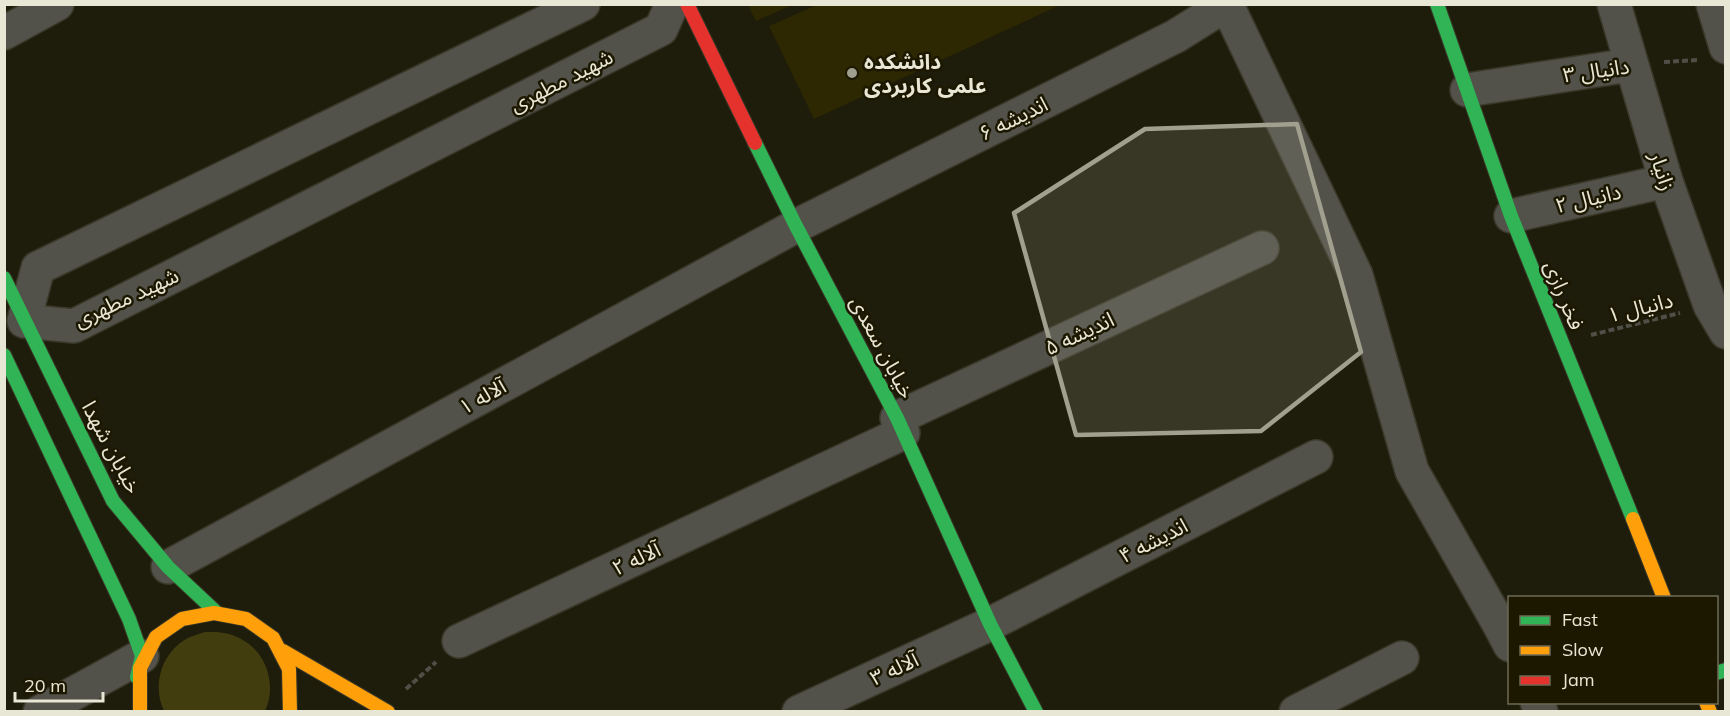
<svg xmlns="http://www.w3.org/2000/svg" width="1730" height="716" viewBox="0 0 1730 716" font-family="Mulish,'Noto Sans Arabic',sans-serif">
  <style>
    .built { fill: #2d2801 }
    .green { fill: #423d0f }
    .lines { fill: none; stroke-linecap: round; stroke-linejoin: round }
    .street-casing { stroke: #393728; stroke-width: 36 }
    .fast-casing { stroke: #393728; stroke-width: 16 }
    .slow-casing { stroke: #393728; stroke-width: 16 }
    .jam-casing { stroke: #393728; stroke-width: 16 }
    .path { stroke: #504f47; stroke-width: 4; stroke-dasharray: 6 3; stroke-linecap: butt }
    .street { stroke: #52514a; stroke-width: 33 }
    .fast { stroke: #30b455; stroke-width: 14 }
    .slow { stroke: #ff9f0a; stroke-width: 14 }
    .jam { stroke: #e5322d; stroke-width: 14 }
    .marked { fill: #a19f8d; fill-opacity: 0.2; stroke: #a19f8d; stroke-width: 4.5; stroke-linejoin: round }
    .poi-dot { fill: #a19f8d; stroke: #1c1800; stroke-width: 2 }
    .labels { text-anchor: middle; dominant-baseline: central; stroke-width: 5; stroke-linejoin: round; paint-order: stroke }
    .poi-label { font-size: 21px; font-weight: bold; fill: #e8e6d4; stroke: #1c1800; text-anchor: start }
    .street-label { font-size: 21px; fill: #e8e6d4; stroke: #1c1800 }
  </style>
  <rect width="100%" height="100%" fill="#1e1c0a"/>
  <path class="built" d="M819 4H1060V5L814 119 769 26Z
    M748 5H792L756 21Z"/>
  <path class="green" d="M205 632C217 632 230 632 241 639 267 652 277 686 265 711H164C152 686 161 654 186 639 191 636 199 634 205 632Z"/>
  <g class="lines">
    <defs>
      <path id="street" d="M1614 4 1666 181 1710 305 1726 332
        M1713 4 1726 47
        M1227 5 1356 275 1412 471 1499 624 1510 645
        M4 33 57 4
        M1467 90 1630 65
        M1511 216 1666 181
        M24 321 74 326 661 29 672 4
        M24 321 38 268 583 4
        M897 418 1262 248
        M168 567 796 226 1176 36 1227 4
        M459 641 903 433
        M1537 702 1541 712
        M40 712 142 656
        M799 712 990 624 1316 457
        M1296 712 1402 658"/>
      <path id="fast" d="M1437 4 1511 216 1633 519
        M755 143 796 226 897 418 990 624 1036 712
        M4 278 113 501 168 567 216 612
        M4 355 129 619 142 656 137 677
        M1716 673 1726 670"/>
      <path id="slow" d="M1633 519 1664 598
        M283 651 388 712
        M1706 702 1710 712
        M140 712V668L156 637 182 619 214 613 246 619 273 638 289 669 290 712"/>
      <path id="jam" d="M687 4 755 143"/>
    </defs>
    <use href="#street" class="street-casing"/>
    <use href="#fast" class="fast-casing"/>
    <use href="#slow" class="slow-casing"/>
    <use href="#jam" class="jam-casing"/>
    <path class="path" d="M1664 62 1698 60
      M1591 335 1680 313
      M406 689 436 662"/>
    <use href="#street" class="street"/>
    <use href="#fast" class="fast"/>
    <use href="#slow" class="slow"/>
    <use href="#jam" class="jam"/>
  </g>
  <path class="marked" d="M1297 124 1361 352 1261 431 1076 435 1014 213 1145 129Z"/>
  <circle class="poi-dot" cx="852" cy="73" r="6"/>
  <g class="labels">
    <g class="poi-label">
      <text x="864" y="61">دانشکده<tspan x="864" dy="24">علمی کاربردی</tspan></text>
    </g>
    <g class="street-label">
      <text transform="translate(1596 70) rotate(-8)">دانیال ۳</text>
      <text transform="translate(561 80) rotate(-27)">شهید مطهری</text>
      <text transform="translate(1013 118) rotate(-26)">اندیشه ۶</text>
      <text transform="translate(1663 171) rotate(72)">زانیار</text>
      <text transform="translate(1588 198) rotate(-13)">دانیال ۲</text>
      <text transform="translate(1565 295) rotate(68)">فخر رازی</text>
      <text transform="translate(126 297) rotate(-25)">شهید مطهری</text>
      <text transform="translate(1640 307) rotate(-14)">دانیال ۱</text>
      <text transform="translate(1079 333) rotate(-25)">اندیشه ۵</text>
      <text transform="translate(883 347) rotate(62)">خیابان سعدی</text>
      <text transform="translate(482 396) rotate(-29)">آلاله ۱</text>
      <text transform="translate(112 447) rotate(62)">خیابان شهدا</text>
      <text transform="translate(1153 540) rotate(-27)">اندیشه ۴</text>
      <text transform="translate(636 558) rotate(-25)">آلاله ۲</text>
      <text transform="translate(894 668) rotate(-25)">آلاله ۳</text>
    </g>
  </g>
  <rect width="1730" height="716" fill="none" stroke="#e8e6d4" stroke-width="12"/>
  <rect x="1508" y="596" width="210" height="108" fill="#1c1800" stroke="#6e6a55" stroke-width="1.5"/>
  <rect x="1520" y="616" width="30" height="9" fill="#30b455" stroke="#6e6a55" stroke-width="1.5"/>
  <text x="1562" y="626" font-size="18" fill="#e8e6d4">Fast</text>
  <rect x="1520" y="646" width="30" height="9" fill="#ff9f0a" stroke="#6e6a55" stroke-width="1.5"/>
  <text x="1562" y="656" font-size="18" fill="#e8e6d4">Slow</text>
  <rect x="1520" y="676" width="30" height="9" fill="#e5322d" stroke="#6e6a55" stroke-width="1.5"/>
  <text x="1562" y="686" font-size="18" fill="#e8e6d4">Jam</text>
  <path d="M15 692v9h88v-9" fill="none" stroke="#e8e6d4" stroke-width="3"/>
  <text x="24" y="692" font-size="18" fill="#e8e6d4" stroke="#1c1800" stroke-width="4.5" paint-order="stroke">20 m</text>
</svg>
